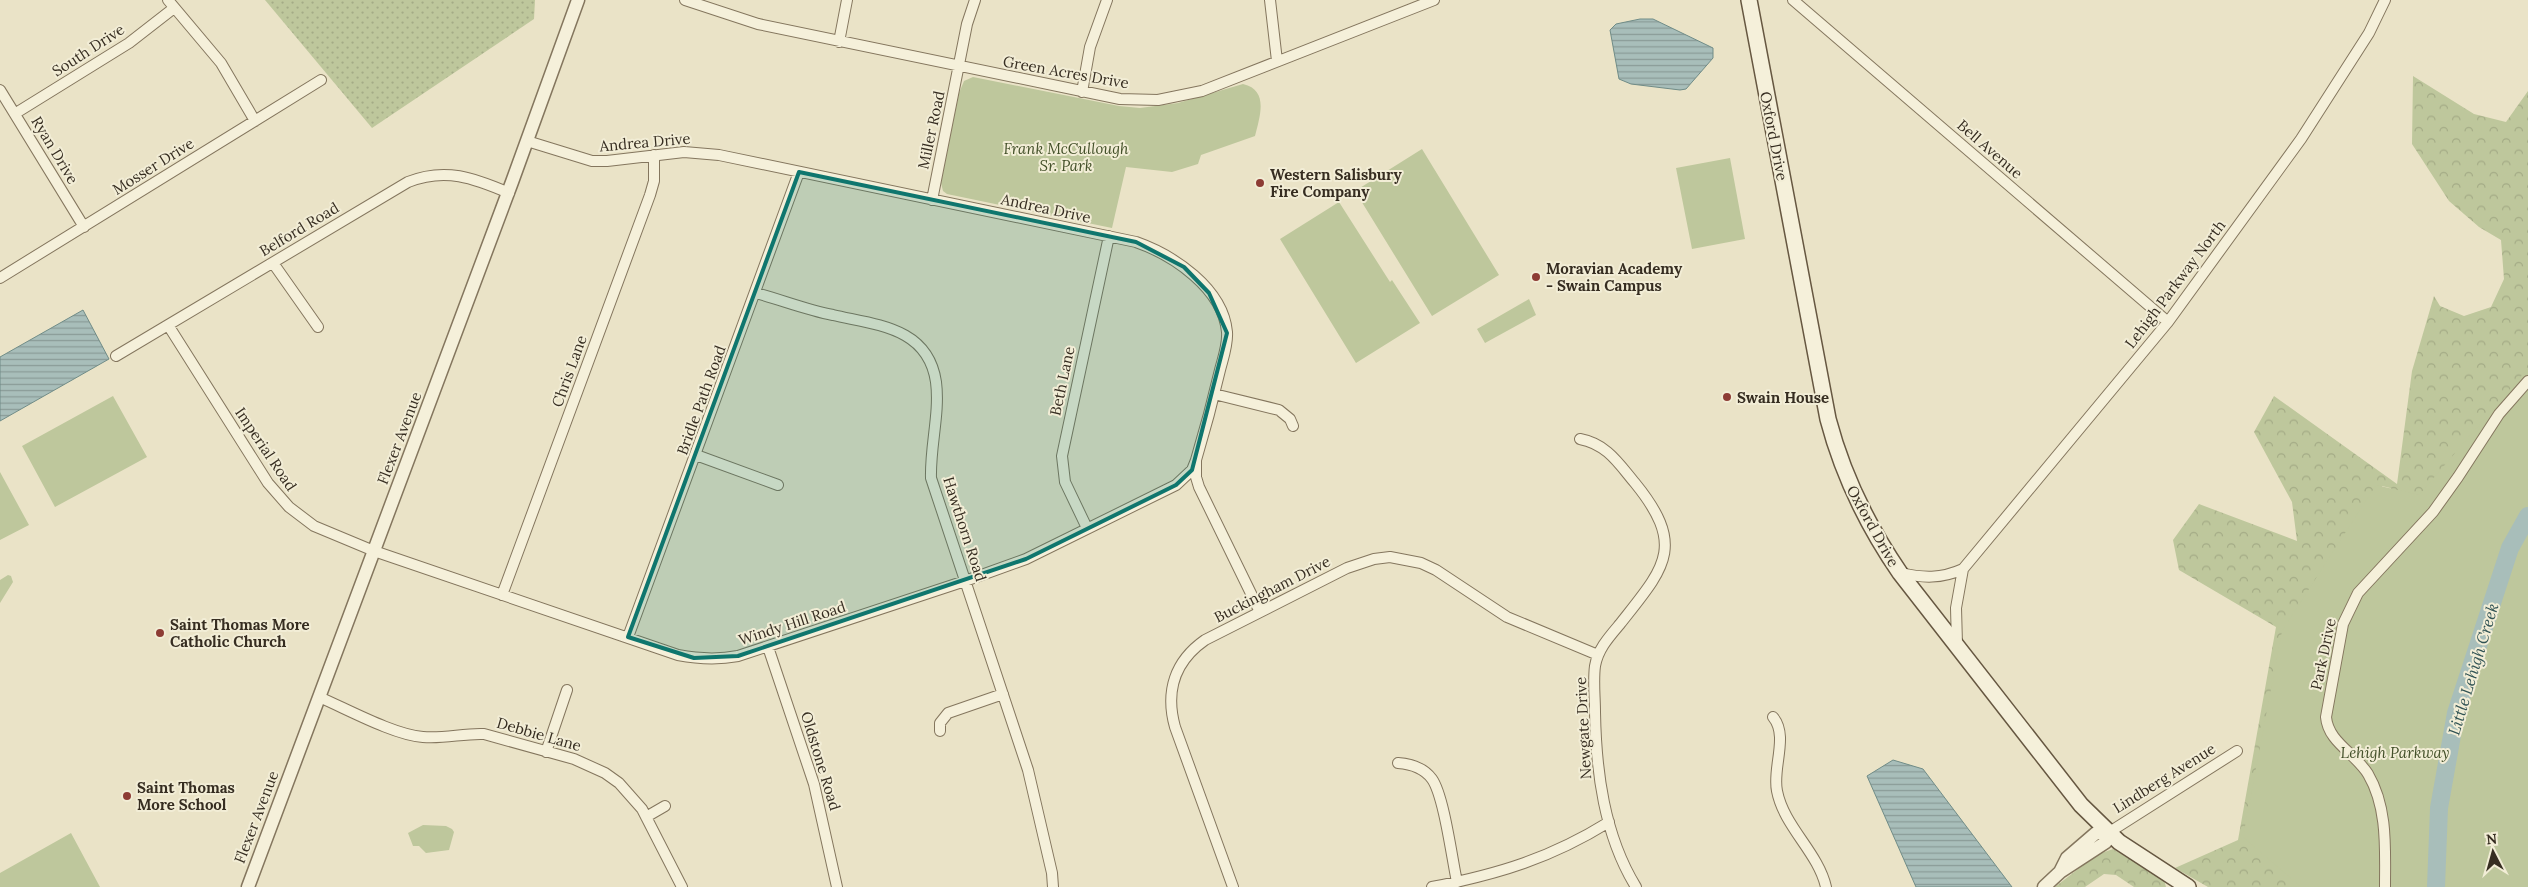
<svg xmlns="http://www.w3.org/2000/svg" width="2528" height="887" viewBox="0 0 2528 887" font-family="Lora,serif">
  <style>
    .grass { fill: url(#grass-dots) }
    .forest { fill: url(#forest-crowns) }
    .park { fill: #bec79c }
    .water { fill: url(#water-rules); stroke: #708c87 }
    .lines { fill: none; stroke-linecap: round; stroke-linejoin: round }
    .river { stroke: #a8beba; stroke-width: 18 }
    .minor-casing { stroke: #84765e; stroke-width: 12 }
    .tertiary-casing { stroke: #84765e; stroke-width: 15 }
    .secondary-casing { stroke: #665741; stroke-width: 18 }
    .minor { stroke: #f5f0da; stroke-width: 10 }
    .tertiary { stroke: #f5f0da; stroke-width: 12 }
    .secondary { stroke: #f5f0da; stroke-width: 15 }
    .marked { fill: #0f766e; fill-opacity: 0.2; stroke: #0f766e; stroke-width: 4; stroke-linejoin: round }
    .poi-dot { fill: #8d3c34; stroke: #f2edd6; stroke-width: 2 }
    .labels { text-anchor: middle; dominant-baseline: central; stroke-width: 4; stroke-linejoin: round; paint-order: stroke }
    .street-label { font-size: 15px; fill: #362d21; stroke: #f2edd6 }
    .park-label { font-size: 15px; font-style: italic; fill: #435029; stroke: #f2edd6 }
    .poi-label { font-size: 15px; font-weight: bold; fill: #362d21; stroke: #f2edd6; text-anchor: start }
    .water-label { font-size: 16px; font-style: italic; fill: #315354; stroke: #f2edd6 }
  </style>
  <defs>
    <pattern id="grass-dots" width="8" height="8" patternUnits="userSpaceOnUse" patternTransform="scale(1.25)"><rect width="8" height="8" fill="#bec79c"/><path d="M2 2h.1M6 6h.1" fill="none" stroke="#a4ab86" stroke-width="1.8" stroke-linecap="round"/></pattern>
    <pattern id="forest-crowns" width="20" height="18" patternUnits="userSpaceOnUse" patternTransform="scale(1.25)"><rect width="20" height="18" fill="#bec79c"/><path d="M2 6a3 3 0 1 1 6 0M12 15a3 3 0 1 1 6 0" fill="none" stroke="#a4ab86"/></pattern>
    <pattern id="water-rules" width="6" height="5" patternUnits="userSpaceOnUse" patternTransform="scale(1.25)"><rect width="6" height="5" fill="#a8beba"/><path d="M0 2.5h6" fill="none" stroke="#8a9b97"/></pattern>
  </defs>
  <rect width="100%" height="100%" fill="#eae3c7"/>
  <path class="grass" d="M265 0H535L534 19 372 128Z"/>
  <path class="forest" d="M2413 76 2474 114 2506 122 2528 91V376L2426 514 2390 488 2382 486 2378 887H2208L2175 868 2238 840 2276 627 2179 570 2173 540 2199 504 2297 541 2292 502 2254 432 2274 396 2397 484 2412 371 2434 296 2440 306 2464 316 2491 307 2504 279 2501 240 2479 227 2449 201 2412 144Z
    M2113 849 2164 880 2166 887H2134L2116 875 2104 874 2085 887H2055L2096 855Z"/>
  <path class="park" d="M973 77 1119 106 1140 108 1178 103 1243 84C1269 90 1260 116 1255 136L1201 155 1198 164 1172 172 1126 167 1112 228 947 194 943 191 941 183 959 93 964 81Z
    M1422 149 1499 275 1432 316 1355 191Z
    M1730 158 1745 239 1692 249 1676 168Z
    M1339 202 1390 282 1392 280 1420 323 1356 363 1280 239Z
    M1529 299 1536 315 1485 343 1477 329Z
    M2528 368V887H2301L2243 837 2282 631 2376 485 2419 495Z
    M113 396 147 457 55 507 22 446Z
    M0 472 29 525 0 540Z
    M8 575 11 576 13 582 0 603V580Z
    M423 825 446 826 452 829 454 832 449 850 426 853 419 846H413L408 833Z
    M71 833 100 887H0V873Z"/>
  <path class="water" d="M1640 19H1653L1713 48V58L1686 89 1680 90 1631 84 1619 79 1610 30 1616 24Z
    M83 310 109 359 0 421V357Z
    M1893 760 1923 769 2012 887H1916L1867 776Z"/>
  <g class="lines">
    <path class="river" d="M2436 887 2439 808 2456 713 2510 548 2528 516"/>
    <defs>
      <path id="minor" d="M168 0 221 63 255 121
        M685 0 758 24 1120 99 1158 100 1202 91 1434 0
        M1270 0 1277 61
        M1793 0 2168 322
        M839 42 847 0
        M0 90 84 227
        M1082 92 1090 47 1107 0
        M16 113 129 43 174 8
        M527 141 592 161H607L684 152 719 155 1136 242C1173 255 1223 288 1227 332 1228 345 1223 358 1220 370 1213 400 1205 430 1196 460V477L1199 487 1260 612
        M932 200 967 24 975 0
        M273 263 318 327
        M0 278 321 80
        M756 293C782 300 807 310 833 315 876 325 928 327 936 382 940 413 930 446 931 478L1028 770 1052 873 1053 887
        M168 325 268 483 289 507 314 526 374 551 678 655C699 659 717 660 738 656L965 581 1026 559 1176 485 1192 470 1196 460
        M116 356 408 182C445 167 474 178 509 193
        M1214 394 1279 410 1290 419 1293 426
        M1580 439C1607 444 1619 464 1635 483 1687 547 1664 568 1620 624 1609 637 1598 649 1595 666 1593 681 1595 697 1595 712 1596 771 1604 835 1636 887
        M696 455 778 485
        M1087 528 1065 482 1062 456 1109 236
        M1900 573C1923 578 1941 579 1963 569L2168 322 2301 139 2369 33 2385 0
        M502 595 650 195 654 181V155
        M628 637 799 172
        M1957 644 1956 608 1963 569
        M768 647 814 784 837 887
        M319 697C347 709 394 735 423 737 444 739 464 733 484 734L574 759 605 773 619 783 642 809 682 887
        M1773 717C1789 736 1772 768 1777 791 1784 827 1818 852 1826 887
        M940 731V723L948 713 1003 694
        M546 752 567 690
        M1398 763C1412 764 1424 768 1432 779 1444 796 1452 859 1457 882
        M646 817 665 806
        M2108 833 2237 751
        M1233 887 1175 727C1165 691 1175 661 1205 640L1347 568 1374 559 1390 557 1421 563 1436 570 1507 617 1598 655
        M1432 887C1499 874 1551 858 1609 822
        M2385 887C2385 849 2388 808 2368 774 2355 753 2328 742 2326 717L2343 624 2358 593 2433 512 2458 477 2499 414 2528 381"/>
      <path id="tertiary" d="M2096 833H2108L2106 842 2060 872 2067 858Z
        M248 887 512 182 578 0
        M2044 887 2060 872"/>
      <path id="secondary" d="M1749 0 1828 419C1843 476 1867 525 1900 573L2081 805 2119 842 2188 887"/>
    </defs>
    <use href="#minor" class="minor-casing"/>
    <use href="#tertiary" class="tertiary-casing"/>
    <use href="#secondary" class="secondary-casing"/>
    <use href="#minor" class="minor"/>
    <use href="#tertiary" class="tertiary"/>
    <use href="#secondary" class="secondary"/>
  </g>
  <path class="marked" d="M799 172 1136 242 1184 267 1209 293 1227 333 1192 470 1176 485 1026 559 738 656 694 658 628 637Z"/>
  <g class="poi-dot">
    <circle cx="1260" cy="183" r="5"/>
    <circle cx="1536" cy="277" r="5"/>
    <circle cx="1727" cy="397" r="5"/>
    <circle cx="160" cy="633" r="5"/>
    <circle cx="127" cy="796" r="5"/>
  </g>
  <g class="labels">
    <g class="street-label">
      <text transform="translate(88 50) rotate(-33)">South Drive</text>
      <text transform="translate(1066 72) rotate(10)">Green Acres Drive</text>
      <text transform="translate(931 130) rotate(-78)">Miller Road</text>
      <text transform="translate(1774 136) rotate(79)">Oxford Drive</text>
      <text transform="translate(645 142) rotate(-5)">Andrea Drive</text>
      <text transform="translate(1990 149) rotate(41)">Bell Avenue</text>
      <text transform="translate(55 150) rotate(59)">Ryan Drive</text>
      <text transform="translate(153 166) rotate(-32)">Mosser Drive</text>
      <text transform="translate(1046 208) rotate(12)">Andrea Drive</text>
      <text transform="translate(299 229) rotate(-31)">Belford Road</text>
      <text transform="translate(2175 284) rotate(-53)">Lehigh Parkway North</text>
      <text transform="translate(569 371) rotate(-70)">Chris Lane</text>
      <text transform="translate(1062 381) rotate(-78)">Beth Lane</text>
      <text transform="translate(701 400) rotate(-70)">Bridle Path Road</text>
      <text transform="translate(399 438) rotate(-69)">Flexer Avenue</text>
      <text transform="translate(266 449) rotate(56)">Imperial Road</text>
      <text transform="translate(1873 526) rotate(61)">Oxford Drive</text>
      <text transform="translate(965 529) rotate(72)">Hawthorn Road</text>
      <text transform="translate(1272 589) rotate(-27)">Buckingham Drive</text>
      <text transform="translate(792 623) rotate(-18)">Windy Hill Road</text>
      <text transform="translate(2323 654) rotate(-78)">Park Drive</text>
      <text transform="translate(1583 728) rotate(-93)">Newgate Drive</text>
      <text transform="translate(539 734) rotate(16)">Debbie Lane</text>
      <text transform="translate(821 761) rotate(73)">Oldstone Road</text>
      <text transform="translate(2164 778) rotate(-32)">Lindberg Avenue</text>
      <text transform="translate(256 817) rotate(-69)">Flexer Avenue</text>
    </g>
    <g class="park-label">
      <text x="1066" y="148">Frank McCullough<tspan x="1066" dy="17">Sr. Park</tspan></text>
      <text x="2395" y="752">Lehigh Parkway</text>
    </g>
    <g class="poi-label">
      <text x="1270" y="174">Western Salisbury<tspan x="1270" dy="17">Fire Company</tspan></text>
      <text x="1546" y="268">Moravian Academy<tspan x="1546" dy="17">- Swain Campus</tspan></text>
      <text x="1737" y="397">Swain House</text>
      <text x="170" y="624">Saint Thomas More<tspan x="170" dy="17">Catholic Church</tspan></text>
      <text x="137" y="787">Saint Thomas<tspan x="137" dy="17">More School</tspan></text>
    </g>
    <g class="water-label">
      <text transform="translate(2473 669) rotate(-73)">Little Lehigh Creek</text>
    </g>
  </g>
  <g transform="translate(2493 852) rotate(354)" stroke="#f2edd6" stroke-width="4" paint-order="stroke">
  <path d="M0-4L9 19L0 12L-9 19Z" fill="#362d21"/>
  <text y="-8" font-size="14" font-weight="bold" text-anchor="middle" fill="#362d21">N</text>
  </g>
</svg>
